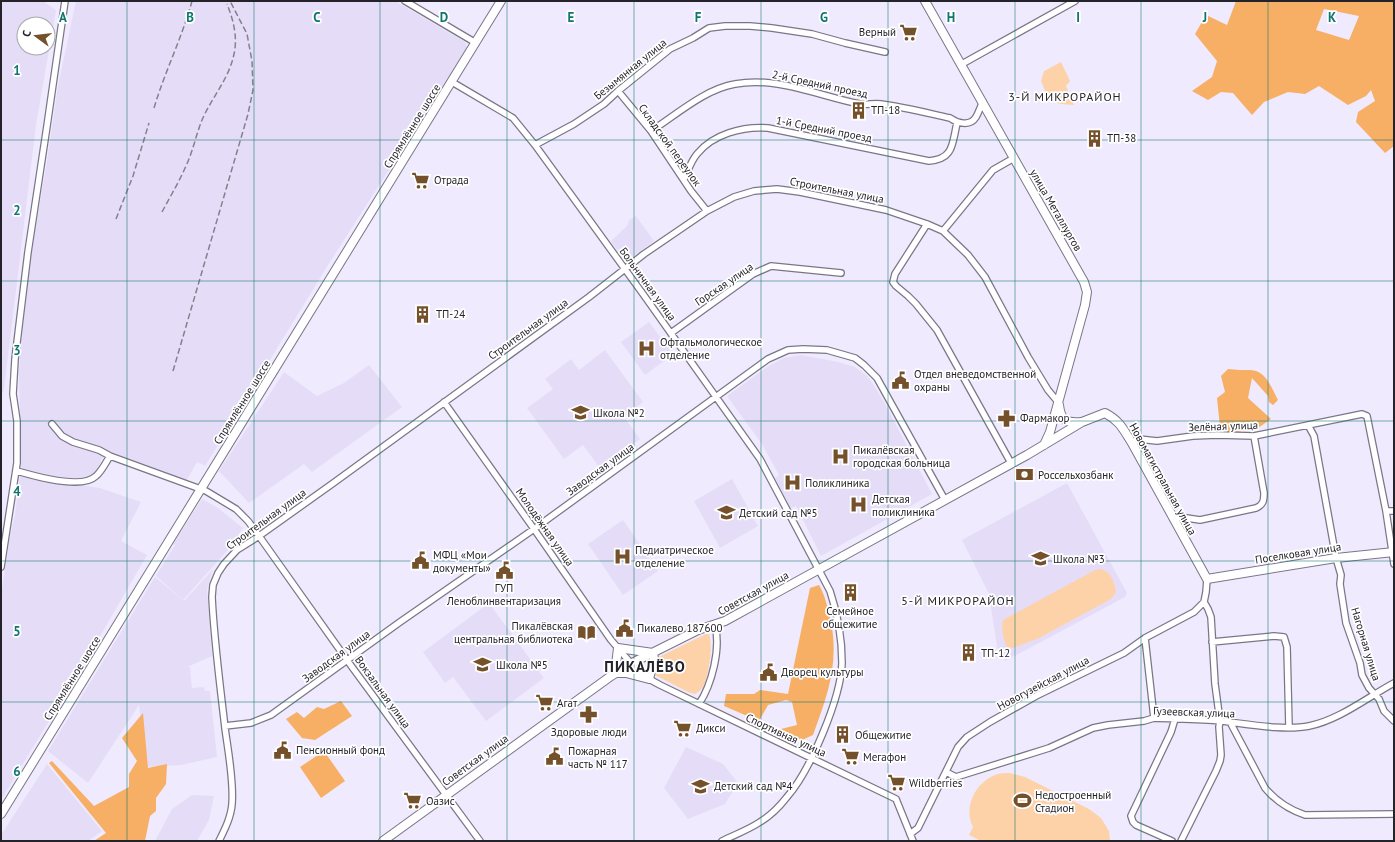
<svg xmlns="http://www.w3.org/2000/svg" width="1395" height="842" viewBox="0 0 1395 842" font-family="'PT Sans',sans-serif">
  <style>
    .built { fill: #e5ddf7; fill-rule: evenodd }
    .green { fill: #fdd2a9 }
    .forest { fill: #f6af65; fill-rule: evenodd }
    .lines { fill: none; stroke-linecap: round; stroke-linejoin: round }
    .street-casing { stroke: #7b7687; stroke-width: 8 }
    .secondary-casing { stroke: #7b7687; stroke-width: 10 }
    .street { stroke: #fff; stroke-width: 5.5 }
    .secondary { stroke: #fff; stroke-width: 8 }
    .rail { stroke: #84808d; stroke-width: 1.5; stroke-dasharray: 6 3; stroke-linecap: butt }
    .grid { fill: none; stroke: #0f766e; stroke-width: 1; stroke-opacity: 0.55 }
    .labels { text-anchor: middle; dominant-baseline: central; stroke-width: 3.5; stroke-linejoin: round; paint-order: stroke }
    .poi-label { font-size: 11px; fill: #25232a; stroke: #fff; text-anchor: start }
    .street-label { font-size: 11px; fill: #25232a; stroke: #fff }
    .neighbourhood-label { font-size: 12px; letter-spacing: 1px; fill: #25232a; stroke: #fff }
    .district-label { font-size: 15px; font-weight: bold; letter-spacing: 1px; fill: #25232a; stroke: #fff }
    .grid-label { font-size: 13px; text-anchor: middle; font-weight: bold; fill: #0f766e; stroke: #fff; stroke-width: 3.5; stroke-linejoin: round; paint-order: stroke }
  </style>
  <rect width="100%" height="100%" fill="#efeafd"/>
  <path class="built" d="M1 1H43L56 10 36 125 4 389 1 397ZM24 24H48V48H24Z
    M76 1H395L465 42 467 48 328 265 205 466 197 462 185 483 166 472 111 452 102 458 96 472 87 478 77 479 45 476 28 471 21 467 19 371 21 345 33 244 47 161 58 86Z
    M636 216 654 241 626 262 611 241 627 226 629 220Z
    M649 322 673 354 645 375 621 342Z
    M605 350 643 402 624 417 640 439 600 468 583 445 564 459 527 408 553 389 545 379 571 359 579 370Z
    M801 355 838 362 855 367 867 376 873 384 884 402 932 494 821 556 796 506 791 508 775 478 779 475 762 444 727 396 767 367 784 358Z
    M369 365 402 407 312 472 304 464 249 503 219 471 284 372 317 396 344 383Z
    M20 476 100 488 141 502 121 541 147 555 95 645 1 800V596L10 536 15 515Z
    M732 479 758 526 720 548 694 501Z
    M1067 483 1127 593 1125 597 1005 661 997 647 989 594 962 540Z
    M202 499 218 508 243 528 226 552 183 600 156 576 175 545 173 544Z
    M623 520 658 571 623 595 588 544Z
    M213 569 207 589 212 656 187 667H190L192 688 204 687 205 691H210L217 757 181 765 147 767 139 705 88 783 48 751 155 577 184 601Z
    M489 603 544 678 486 721 453 677 445 683 423 652Z
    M686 747 723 764 738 783 725 804 688 819 664 788Z
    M47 764 102 831 88 841H1V835Z
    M192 795 214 796 209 820 197 841H155L172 809Z"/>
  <path class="green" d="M1061 62 1070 81 1066 86 1074 105 1061 104 1049 100 1041 81 1044 71Z
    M1100 569C1111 571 1114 581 1116 592L1111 599 1039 638 1013 648 1007 647C1003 638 1001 630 1003 620L1095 570Z
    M706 634H709C713 645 709 674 704 685 702 689 699 692 695 694L688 692 655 675 658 658 661 656Z
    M1010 773 1025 777 1089 809 1101 818 1109 831 1110 841H981L969 835 973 827C963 808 975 783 995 775 999 773 1005 773 1010 773Z"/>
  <path class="forest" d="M1236 1H1394V146L1385 153 1356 122 1358 112 1375 101 1371 90 1366 96 1348 105 1319 86 1305 94 1288 92 1264 102 1252 115 1233 93 1221 92 1208 100 1192 91 1212 77 1217 61 1195 34 1206 15 1227 25ZM1324 9 1359 16 1349 40 1316 30Z
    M1228 369C1236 370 1243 370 1250 370 1266 370 1272 389 1278 400L1273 405 1269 402 1268 396 1252 378 1248 398 1271 419 1258 428 1245 431 1223 433 1220 427 1217 398 1225 392 1221 376Z
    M819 585C825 595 827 606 830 617 840 662 828 694 813 735L802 740 785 734 781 729 797 725 792 702 786 700 768 705 759 721 724 706 726 694H754L760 690 788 694 810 588Z
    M341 701 352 716 315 740 302 738 286 719 297 712 304 718 317 707 324 709Z
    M143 713 148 768 167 764 166 784 156 798V811L150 816 145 841H94L106 833 49 763 52 761 94 806 129 787V774L137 761 122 738Z
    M324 751 345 781 321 798 300 767Z"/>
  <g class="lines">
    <defs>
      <path id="street" d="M405 1 476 43
        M962 64 1075 1
        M452 82 513 118 535 145 643 294 760 459 830 591C838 615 842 638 842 663 841 698 810 771 787 797 780 806 770 816 760 822 748 830 734 835 722 841
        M618 91 651 131 691 191 707 211
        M651 131C676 115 705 89 735 84 777 76 819 96 860 104 867 105 874 103 881 104 904 107 927 113 950 118 957 123 970 127 976 117 979 112 980 107 983 102
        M535 145 574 124 604 104 618 91 670 49 693 38 709 28 725 26H750L772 28 812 34 845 43 885 52
        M684 179C688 171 691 161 697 154 713 134 743 126 768 128L929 161C954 159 952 144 957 123
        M927 224 895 274 893 282 896 286 908 296 916 304 937 330 1011 463
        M943 231 993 170 1014 158
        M671 333 753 274 771 266 841 273
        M444 402 534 529 611 640 635 668 649 679 660 685 896 799 913 841
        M52 424 62 436 73 442 99 450 110 456 206 491 236 509 248 521 259 536 352 667 480 841
        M1308 425 1314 436 1336 558 1341 575 1340 584 1346 623 1360 663 1362 675 1369 688 1379 699 1384 711 1394 721
        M1132 443 1139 439 1157 441 1193 436 1217 435 1254 436 1362 414 1367 416 1386 511 1394 564
        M17 471C34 476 82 490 96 476 102 471 106 462 110 456
        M1386 511H1394
        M1173 519 1180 517 1200 520 1256 508C1263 505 1264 501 1264 493L1254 436
        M1 567 17 463V421L13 394 15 359 28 252 47 126 65 1
        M1145 638 1154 718
        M1212 642 1274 636 1284 637 1287 647 1289 727
        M699 704C712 684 721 649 715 625
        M1230 722 1265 788C1275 800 1290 810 1305 815L1394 814
        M225 726 251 723 271 715 400 622 534 529 768 359 788 350 803 349 827 350 855 358 864 365 877 378 945 500
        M946 772 956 777 1049 748 1093 728 1108 725 1144 721 1154 718C1176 719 1199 719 1221 721 1247 724 1284 731 1309 726 1339 720 1368 697 1394 683
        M910 834 918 828 958 747 967 737 990 722 1036 696 1124 653 1145 638 1194 612 1204 602 1206 592 1207 579
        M219 841C225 829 231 817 232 804 234 781 228 751 225 728 220 684 214 640 212 597L213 585 218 573 224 564 237 550 259 536 332 484 589 297 644 254 707 211 734 197 754 191 777 189 800 192 886 210 927 224 943 231 968 255 985 277 1028 357 1048 390 1058 402
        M1172 841 1136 825 1133 822 1131 816 1171 732 1175 719
        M1181 841 1216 771 1220 761 1221 755 1219 727 1220 721 1215 684 1211 617 1208 609 1204 602"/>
      <path id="secondary" d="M925 1 1084 282 1087 292 1085 305 1050 432 1044 445
        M1059 405C1061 421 1066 423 1081 422
        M615 673 618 648 653 653
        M616 673H626L649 679 654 659 653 653
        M1 814 501 1
        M383 841 611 676 630 664 698 630 725 621 1027 455 1082 422 1105 413C1120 421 1123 429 1132 443L1207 579 1336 558 1394 552"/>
    </defs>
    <use href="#street" class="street-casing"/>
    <use href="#secondary" class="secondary-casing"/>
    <use href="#street" class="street"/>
    <use href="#secondary" class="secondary"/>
    <path class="rail" d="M154 108C165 71 182 38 192 1
      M162 212C170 197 179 182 186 166 193 151 196 135 202 120 212 97 229 79 234 54 238 37 233 19 227 4
      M116 219 133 176 149 123
      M173 371 248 114 253 90 252 61 247 34 230 1"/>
  </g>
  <path class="grid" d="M127 1V841M254 1V841M380 1V841M507 1V841M634 1V841M761 1V841M888 1V841M1015 1V841M1141 1V841M1268 1V841M1 140H1394M1 281H1394M1 421H1394M1 561H1394M1 702H1394"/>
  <defs>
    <symbol id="supermarket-bare" viewBox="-9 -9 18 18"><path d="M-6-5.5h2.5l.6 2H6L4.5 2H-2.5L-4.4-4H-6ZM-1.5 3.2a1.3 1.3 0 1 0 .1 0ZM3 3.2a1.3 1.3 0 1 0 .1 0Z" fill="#75512b" stroke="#fff" stroke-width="2.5" paint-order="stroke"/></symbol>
    <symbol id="building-bare" viewBox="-9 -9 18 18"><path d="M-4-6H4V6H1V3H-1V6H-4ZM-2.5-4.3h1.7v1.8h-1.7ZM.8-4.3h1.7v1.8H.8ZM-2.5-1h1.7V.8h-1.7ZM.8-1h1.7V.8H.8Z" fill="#75512b" stroke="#fff" stroke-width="2.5" paint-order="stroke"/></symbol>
    <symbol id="hospital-bare" viewBox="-9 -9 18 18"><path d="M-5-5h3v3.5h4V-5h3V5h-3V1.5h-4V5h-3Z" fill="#75512b" stroke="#fff" stroke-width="2.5" paint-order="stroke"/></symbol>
    <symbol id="civic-bare" viewBox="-9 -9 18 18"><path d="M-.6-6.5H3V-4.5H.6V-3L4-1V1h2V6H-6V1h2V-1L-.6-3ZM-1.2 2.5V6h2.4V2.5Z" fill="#75512b" stroke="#fff" stroke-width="2.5" paint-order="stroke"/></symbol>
    <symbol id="school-bare" viewBox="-9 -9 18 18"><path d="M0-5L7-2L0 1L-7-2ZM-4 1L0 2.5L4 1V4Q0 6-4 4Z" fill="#75512b" stroke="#fff" stroke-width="2.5" paint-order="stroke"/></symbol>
    <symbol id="pharmacy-bare" viewBox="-9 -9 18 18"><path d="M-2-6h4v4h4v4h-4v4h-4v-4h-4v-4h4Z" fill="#75512b" stroke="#fff" stroke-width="2.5" paint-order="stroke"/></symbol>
    <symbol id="bank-bare" viewBox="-9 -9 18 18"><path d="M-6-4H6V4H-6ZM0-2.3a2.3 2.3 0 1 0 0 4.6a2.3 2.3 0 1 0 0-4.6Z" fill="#75512b" stroke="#fff" stroke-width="2.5" paint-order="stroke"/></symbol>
    <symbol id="library-bare" viewBox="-9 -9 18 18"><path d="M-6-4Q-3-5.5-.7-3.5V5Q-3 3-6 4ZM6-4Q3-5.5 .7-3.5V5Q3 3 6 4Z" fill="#75512b" stroke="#fff" stroke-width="2.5" paint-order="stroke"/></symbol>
    <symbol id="stadium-bare" viewBox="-9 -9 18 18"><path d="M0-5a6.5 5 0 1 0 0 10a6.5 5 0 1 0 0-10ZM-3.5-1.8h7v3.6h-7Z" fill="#75512b" stroke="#fff" stroke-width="2.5" paint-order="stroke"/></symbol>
  </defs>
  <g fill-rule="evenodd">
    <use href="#supermarket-bare" x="896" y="20" width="25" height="25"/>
    <use href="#building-bare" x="846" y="98" width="25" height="25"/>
    <use href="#building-bare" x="1082" y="126" width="25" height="25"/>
    <use href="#supermarket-bare" x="408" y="168" width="25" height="25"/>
    <use href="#building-bare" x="410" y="302" width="25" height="25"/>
    <use href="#hospital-bare" x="634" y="336" width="25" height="25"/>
    <use href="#civic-bare" x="888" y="368" width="25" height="25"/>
    <use href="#school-bare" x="568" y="400" width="25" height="25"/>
    <use href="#pharmacy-bare" x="994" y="406" width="25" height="25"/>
    <use href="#hospital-bare" x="828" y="444" width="25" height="25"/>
    <use href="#bank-bare" x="1012" y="462" width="25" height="25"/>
    <use href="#hospital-bare" x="780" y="470" width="25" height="25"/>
    <use href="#hospital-bare" x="846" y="492" width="25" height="25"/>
    <use href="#school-bare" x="714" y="500" width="25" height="25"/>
    <use href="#hospital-bare" x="610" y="544" width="25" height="25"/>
    <use href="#school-bare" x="1028" y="546" width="25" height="25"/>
    <use href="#civic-bare" x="408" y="548" width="25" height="25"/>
    <use href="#civic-bare" x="492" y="558" width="25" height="25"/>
    <use href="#building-bare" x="838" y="580" width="25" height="25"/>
    <use href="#civic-bare" x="612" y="616" width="25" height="25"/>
    <use href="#library-bare" x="574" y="620" width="25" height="25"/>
    <use href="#building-bare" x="956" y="640" width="25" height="25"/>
    <use href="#school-bare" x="470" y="652" width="25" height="25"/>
    <use href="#civic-bare" x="756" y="660" width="25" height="25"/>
    <use href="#supermarket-bare" x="532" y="690" width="25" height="25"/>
    <use href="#pharmacy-bare" x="576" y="702" width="25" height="25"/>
    <use href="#supermarket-bare" x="670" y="716" width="25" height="25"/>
    <use href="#building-bare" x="830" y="722" width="25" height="25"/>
    <use href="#civic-bare" x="270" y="738" width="25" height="25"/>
    <use href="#civic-bare" x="542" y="744" width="25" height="25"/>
    <use href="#supermarket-bare" x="838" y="744" width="25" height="25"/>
    <use href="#supermarket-bare" x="884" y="770" width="25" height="25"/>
    <use href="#school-bare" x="688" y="774" width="25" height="25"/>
    <use href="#supermarket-bare" x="400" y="788" width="25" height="25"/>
    <use href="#stadium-bare" x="1010" y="788" width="25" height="25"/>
  </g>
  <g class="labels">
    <g class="poi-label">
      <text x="896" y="32" text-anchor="end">Верный</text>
      <text x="871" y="110">ТП-18</text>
      <text x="1107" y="138">ТП-38</text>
      <text x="434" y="180">Отрада</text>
      <text x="436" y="314">ТП-24</text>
      <text x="660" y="342">Офтальмологическое<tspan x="660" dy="13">отделение</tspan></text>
      <text x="914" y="374">Отдел вневедомственной<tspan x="914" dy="13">охраны</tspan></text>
      <text x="593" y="413">Школа №2</text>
      <text x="1020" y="418">Фармакор</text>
      <text x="853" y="450">Пикалёвская<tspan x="853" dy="13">городская больница</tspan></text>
      <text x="1038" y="475">Россельхозбанк</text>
      <text x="805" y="483">Поликлиника</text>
      <text x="872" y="499">Детская<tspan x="872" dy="13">поликлиника</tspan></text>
      <text x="739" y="513">Детский сад №5</text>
      <text x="635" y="550">Педиатрическое<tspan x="635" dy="13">отделение</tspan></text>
      <text x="433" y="555">МФЦ «Мои<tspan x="433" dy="13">документы»</tspan></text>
      <text x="1053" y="559">Школа №3</text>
      <text x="504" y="588" text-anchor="middle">ГУП<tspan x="504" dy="13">Леноблинвентаризация</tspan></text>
      <text x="850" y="611" text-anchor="middle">Семейное<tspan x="850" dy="13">общежитие</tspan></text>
      <text x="573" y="626" text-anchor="end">Пикалёвская<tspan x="573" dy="13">центральная библиотека</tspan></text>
      <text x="637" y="628">Пикалево 187600</text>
      <text x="981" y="653">ТП-12</text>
      <text x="496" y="665">Школа №5</text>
      <text x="781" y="672">Дворец культуры</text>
      <text x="557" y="703">Агат</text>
      <text x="696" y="728">Дикси</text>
      <text x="589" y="732" text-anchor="middle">Здоровые люди</text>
      <text x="855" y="735">Общежитие</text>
      <text x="296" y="750">Пенсионный фонд</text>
      <text x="568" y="751">Пожарная<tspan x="568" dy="13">часть № 117</tspan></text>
      <text x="863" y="757">Мегафон</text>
      <text x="909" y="783">Wildberries</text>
      <text x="714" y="786">Детский сад №4</text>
      <text x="1035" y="795">Недостроенный<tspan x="1035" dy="13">Стадион</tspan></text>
      <text x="426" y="801">Оазис</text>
    </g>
    <g class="street-label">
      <text transform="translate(630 69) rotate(-39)">Безымянная улица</text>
      <text transform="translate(820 84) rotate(12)">2-й Средний проезд</text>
      <text transform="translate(412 126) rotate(-58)">Спрямлённое шоссе</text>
      <text transform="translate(824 129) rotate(11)">1-й Средний проезд</text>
      <text transform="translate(670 145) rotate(54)">Складской переулок</text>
      <text transform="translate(837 190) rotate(11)">Строительная улица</text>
      <text transform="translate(1056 210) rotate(60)">улица Металлургов</text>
      <text transform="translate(648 284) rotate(54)">Больничная улица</text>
      <text transform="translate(724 284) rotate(-34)">Горская улица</text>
      <text transform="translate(528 329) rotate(-36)">Строительная улица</text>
      <text transform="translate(242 402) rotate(-58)">Спрямлённое шоссе</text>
      <text transform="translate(1223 426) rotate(-2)">Зелёная улица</text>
      <text transform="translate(600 469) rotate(-36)">Заводская улица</text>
      <text transform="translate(1163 479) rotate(61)">Новомагистральная улица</text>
      <text transform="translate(266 519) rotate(-36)">Строительная улица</text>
      <text transform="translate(545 527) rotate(55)">Молодёжная улица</text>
      <text transform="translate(1298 553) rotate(-9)">Поселковая улица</text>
      <text transform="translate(753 593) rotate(-29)">Советская улица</text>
      <text transform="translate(1366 644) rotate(73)">Нагорная улица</text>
      <text transform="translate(336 656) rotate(-36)">Заводская улица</text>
      <text transform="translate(72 678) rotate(-58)">Спрямлённое шоссе</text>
      <text transform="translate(1043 683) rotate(-28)">Новогузейская улица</text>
      <text transform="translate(383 692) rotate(54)">Вокзальная улица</text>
      <text transform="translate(1194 712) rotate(2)">Гузеевская улица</text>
      <text transform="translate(786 735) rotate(25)">Спортивная улица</text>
      <text transform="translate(475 760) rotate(-36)">Советская улица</text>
    </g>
    <g class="neighbourhood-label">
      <text x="1065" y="96">3-Й МИКРОРАЙОН</text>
      <text x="958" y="600">5-Й МИКРОРАЙОН</text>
    </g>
    <g class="district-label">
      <text x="645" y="666">ПИКАЛЁВО</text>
    </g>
  </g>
  <g class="grid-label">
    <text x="63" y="22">A</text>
    <text x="190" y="22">B</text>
    <text x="317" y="22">C</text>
    <text x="444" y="22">D</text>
    <text x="571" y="22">E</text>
    <text x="698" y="22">F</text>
    <text x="824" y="22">G</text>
    <text x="951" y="22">H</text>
    <text x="1078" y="22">I</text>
    <text x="1205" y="22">J</text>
    <text x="1332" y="22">K</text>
    <text x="17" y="75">1</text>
    <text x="17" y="215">2</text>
    <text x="17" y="355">3</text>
    <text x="17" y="496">4</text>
    <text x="17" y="636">5</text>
    <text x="17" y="776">6</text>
  </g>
  <rect width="1395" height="842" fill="none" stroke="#25232a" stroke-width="4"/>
  <g transform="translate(36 36) rotate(285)"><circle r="19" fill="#ffffff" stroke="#a8a7aa"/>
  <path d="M0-3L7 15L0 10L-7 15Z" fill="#75512b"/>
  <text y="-6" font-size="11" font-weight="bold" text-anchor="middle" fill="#25232a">С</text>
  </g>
</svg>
